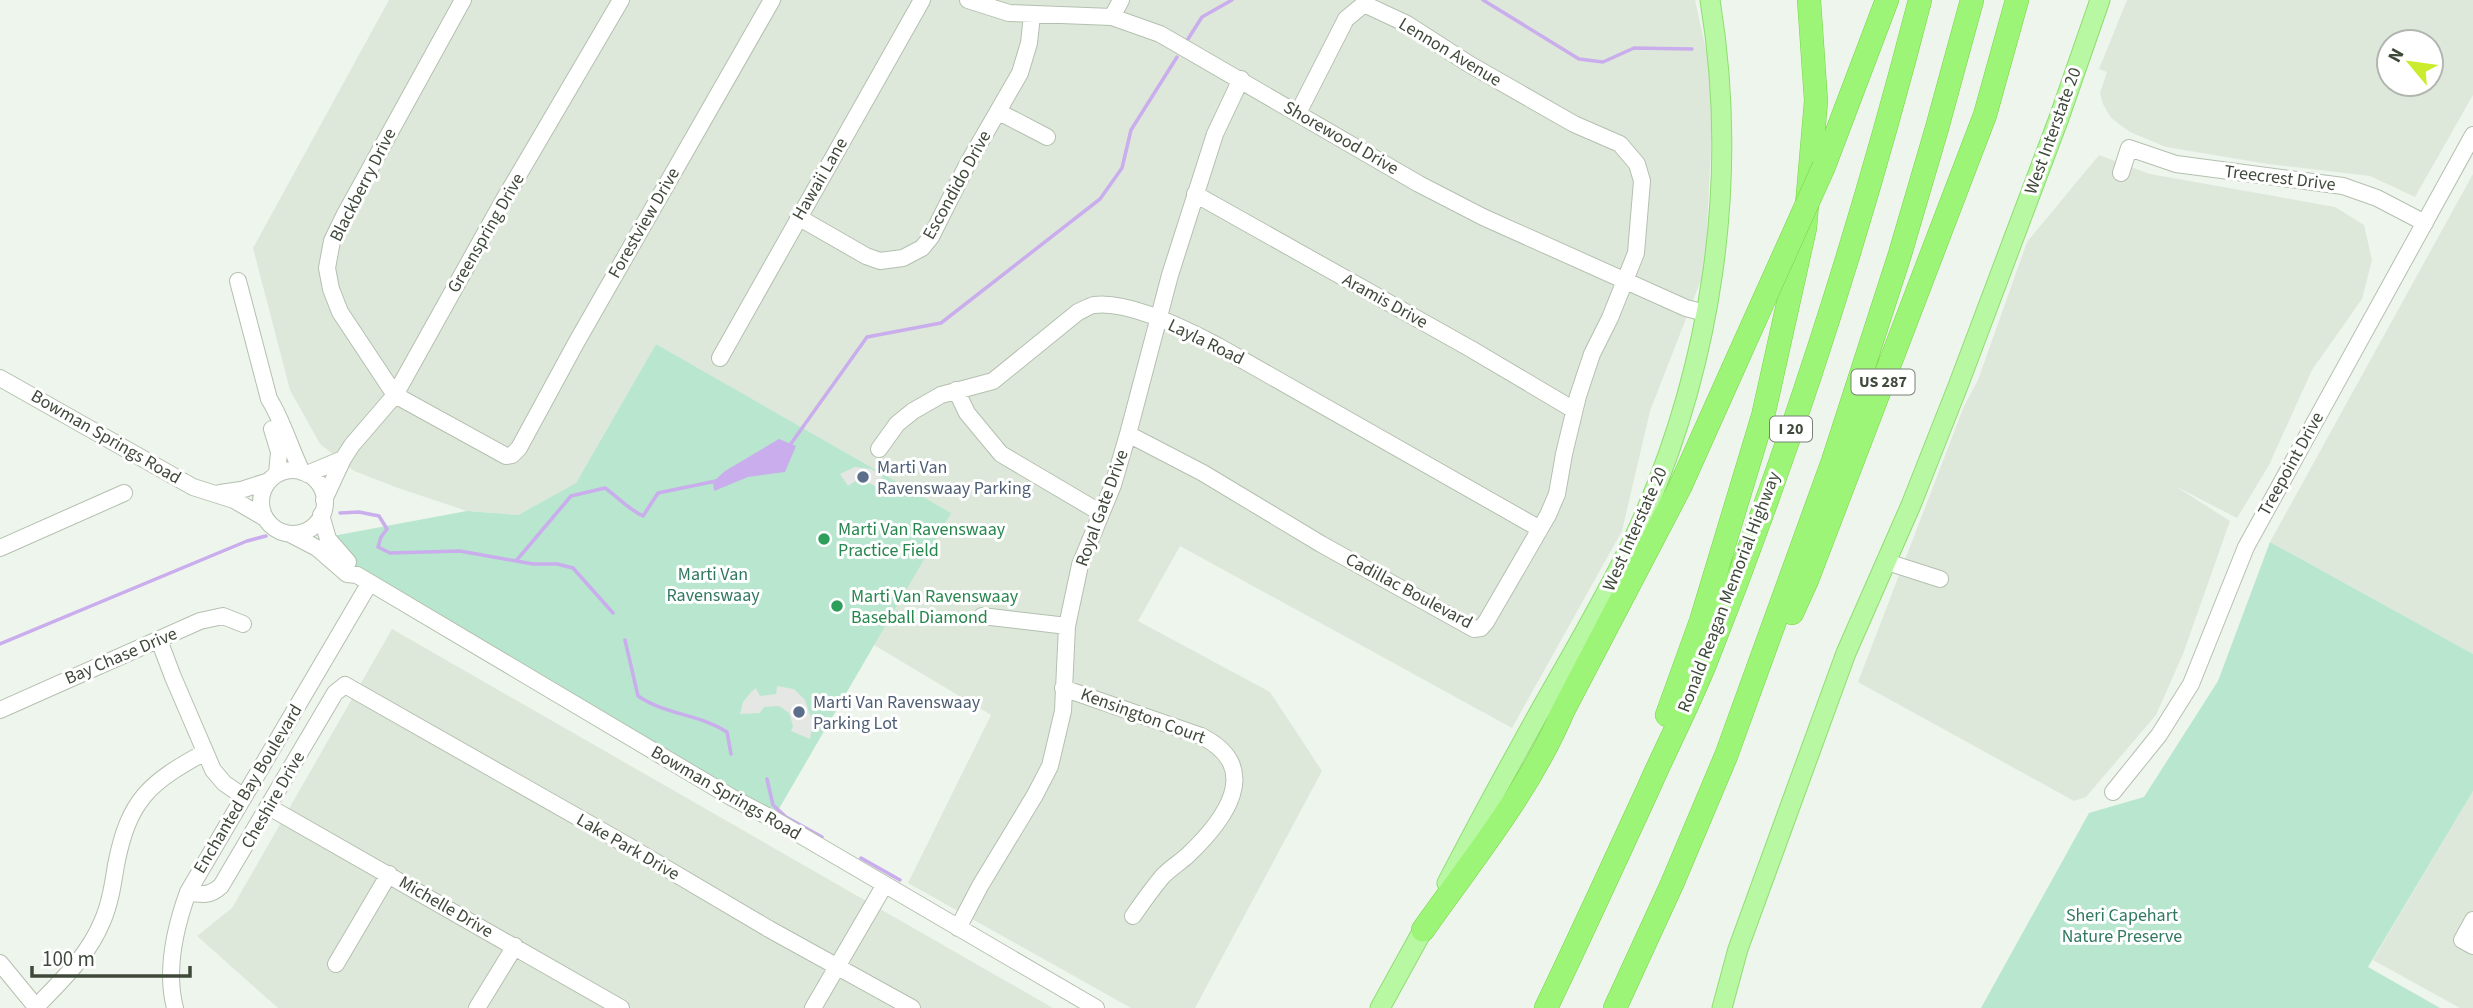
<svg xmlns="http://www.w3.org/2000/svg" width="2473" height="1008" viewBox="0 0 2473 1008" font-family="'Source Sans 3',sans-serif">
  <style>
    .residential { fill: #dee8da; fill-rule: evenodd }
    .green { fill: #b8e6ce }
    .parking { fill: #e4e7e3 }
    .water { fill: #c9aded }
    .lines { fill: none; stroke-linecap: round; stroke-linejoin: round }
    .stream { stroke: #c9aded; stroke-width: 3.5 }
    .minor-casing { stroke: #b4c0af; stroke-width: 18 }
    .major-casing { stroke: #8fdd72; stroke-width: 21 }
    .highway-casing { stroke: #76d446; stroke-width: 24 }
    .minor { stroke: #fff; stroke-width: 16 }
    .major { stroke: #b8f8a2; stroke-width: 19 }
    .highway { stroke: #9df577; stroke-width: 23 }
    .highway-bridge-casing { stroke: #76d446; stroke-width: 24; stroke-linecap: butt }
    .highway-bridge { stroke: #9df577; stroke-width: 23 }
    .service-dot { fill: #5c6f8a; stroke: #fff; stroke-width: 2.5 }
    .leisure-dot { fill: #2e9e5b; stroke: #fff; stroke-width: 2.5 }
    .labels { text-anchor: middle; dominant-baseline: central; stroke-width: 6; stroke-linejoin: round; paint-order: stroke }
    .shield { fill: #fff; stroke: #798075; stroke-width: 2 }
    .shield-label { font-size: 16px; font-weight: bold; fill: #3f493a }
    .street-label { font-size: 18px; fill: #3f493a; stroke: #fff }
    .service-label { font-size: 18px; fill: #4e5e75; stroke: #fff; text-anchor: start }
    .leisure-label { font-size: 18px; fill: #27864d; stroke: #fff; text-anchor: start }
    .park-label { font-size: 18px; fill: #30785f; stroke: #fff }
  </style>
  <rect width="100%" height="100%" fill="#eef5ec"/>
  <path class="residential" d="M389 0H1695L1714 86 1705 270 1650 411 1622 531 1512 728 1180 546 1138 621 1270 692 1322 771 1195 1008H1131L908 883 991 715 874 645 950 513 656 344 576 483 518 515 467 511 398 488 354 471 320 444 290 390 253 248Z
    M2127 0H2473V95L2415 197 2370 176 2268 164 2166 147 2130 132 2111 118 2103 104 2100 93 2107 72 2099 69ZM2389 42H2431V84H2389Z
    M2099 155 2150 174 2335 207 2364 225 2372 260 2362 299 2312 370 2269 465 2237 518 2175 486 2230 521 2183 654 2156 715 2086 797 2074 801 1858 682 1964 406 1978 380 2027 242Z
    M2473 174V654L2270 542Z
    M392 629 1053 1008H278L197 936 232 908Z
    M2473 791V1008H2460L2373 960Z"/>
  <path class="green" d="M656 344 951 513 773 819 311 540 467 511 518 515 576 483Z
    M2270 542 2473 654V791L2368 967 2440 1008H1981L2089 813 2144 797 2218 681Z"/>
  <path class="parking" d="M855 467 871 469 883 477 877 487 860 478 848 486 840 474Z
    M777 686 794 689 805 700 813 724 810 739 791 731 793 726 789 713 779 706 764 707 760 713 740 714 743 702 751 692 756 688 760 696 776 694Z"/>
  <path class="water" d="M779 439 796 446 785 472 748 477 714 491 713 482 725 471Z"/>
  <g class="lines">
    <path class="stream" d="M1483 0 1579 59 1603 62 1634 48 1692 49
      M1188 39 1202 17 1232 0
      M790 445 867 337 941 323 1100 199 1122 168 1131 130 1177 57
      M340 513 359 512 379 516 387 529 381 537 378 547 390 553 460 551 533 564H557L573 568 613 613
      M516 561 571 496 605 488C619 498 628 509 643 516L658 493 716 481
      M625 640 638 696C666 715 699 714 727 732L731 754
      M0 644 247 541 266 536
      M767 779 773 805 786 817 822 837
      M861 858 900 880"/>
    <defs>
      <path id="minor" d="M463 0 345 214 332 241 327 268 331 289 340 312 395 395 506 456 512 455 519 448 576 343 772 0
        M968 0 1009 13 1112 17 1160 34 1419 184 1483 217 1686 308 1705 313
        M1112 17 1121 0
        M999 112 1047 137
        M2121 173 2129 148 2176 164 2343 186 2377 198 2425 223
        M1195 194 1471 349 1574 410
        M798 217 866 256 880 261 903 258 922 248 931 237 967 165 1020 73 1029 43 1032 15
        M238 281 269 399C283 421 290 448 302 472
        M720 358 922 0
        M0 378 193 487 234 500 265 518
        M956 390 967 413 1001 454 1101 513
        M272 429 279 452 277 474
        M1128 434 1203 473 1321 544 1474 629 1481 628 1486 622 1548 515 1557 494 1564 454 1578 396 1592 354 1610 318 1636 253 1642 181 1637 164 1620 144 1574 124 1469 64 1407 24 1364 4 1346 19 1298 113
        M879 449 897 424 913 411 941 395 993 381 1078 312C1083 310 1089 306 1094 305 1128 300 1188 330 1218 346L1540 529
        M261 502a32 32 0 1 1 64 0a32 32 0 1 1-64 0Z
        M307 474 343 459
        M220 493 241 490 269 481
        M324 500 343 459 352 445 395 395 502 203 621 0
        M321 515 328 539 348 562
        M290 534 317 548 347 574 357 575 731 797 773 819 1096 1008
        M0 548 124 493
        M1887 562 1940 579
        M982 616 1067 626
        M159 640 173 677 213 770 224 783 244 797
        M1063 688 1201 736C1265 768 1224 821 1187 856 1179 863 1169 869 1162 877 1152 889 1142 903 1133 916
        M0 710 200 621 223 616 243 624
        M2113 792 2159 735 2191 684 2246 547 2473 135
        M269 807 621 1008
        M188 892C202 895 210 896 221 886L335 693 345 685 625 844 769 929 912 1008
        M2473 920 2462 940 2473 946
        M958 928 980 886 1035 795 1050 766 1063 711 1067 626 1080 565 1113 485 1128 434 1170 275 1215 134 1241 79
        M0 963 37 1008
        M336 964 389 874
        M36 1007C61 981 88 956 102 922 110 904 113 884 116 865 129 799 149 783 205 752
        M175 1008C165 970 175 928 188 892L369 584
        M477 1008 515 946
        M813 1008 884 886"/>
      <path id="major" d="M1447 883C1471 837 1495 792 1520 747 1558 677 1600 610 1634 538 1712 370 1740 182 1710 0
        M1380 1008 1429 919
        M1722 1008 1738 949 1846 653 1911 505 1958 386 2059 118 2100 0"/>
      <path id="highway" d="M1824 166 1887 0
        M1792 613 1807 580 1985 115 2017 0
        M1667 715 1701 621 1763 416 1805 228 1816 101 1809 0
        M1423 930C1473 859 1529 791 1563 711L1680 487 1732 371
        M1546 1008C1581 935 1615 861 1649 787 1667 746 1688 706 1705 664 1791 448 1862 225 1920 0
        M1615 1008 1672 884 1726 756 1833 461 1900 254 1937 128 1972 0"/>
    </defs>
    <use href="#minor" class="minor-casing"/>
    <use href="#major" class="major-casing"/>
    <use href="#highway" class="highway-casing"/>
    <use href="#minor" class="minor"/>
    <use href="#major" class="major"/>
    <use href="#highway" class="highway"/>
    <defs>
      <path id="highway-bridge" d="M1732 371 1824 166"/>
    </defs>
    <use href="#highway-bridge" class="highway-bridge-casing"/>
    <use href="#highway-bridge" class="highway-bridge"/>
  </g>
  <g class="service-dot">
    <circle cx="863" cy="477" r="7"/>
    <circle cx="799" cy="712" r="7"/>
  </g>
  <g class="leisure-dot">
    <circle cx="824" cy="539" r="7"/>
    <circle cx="837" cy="606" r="7"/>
  </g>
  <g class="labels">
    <g class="shield">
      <rect x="1851.5" y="369.5" width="63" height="25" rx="5"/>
      <rect x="1770" y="416.5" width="42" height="25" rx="5"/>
    </g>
    <g class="shield-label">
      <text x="1883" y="382">US 287</text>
      <text x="1791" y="429">I 20</text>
    </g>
    <g class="street-label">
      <text transform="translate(1450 52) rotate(31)">Lennon Avenue</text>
      <text transform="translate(2053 131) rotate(-70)">West Interstate 20</text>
      <text transform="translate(1341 138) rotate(30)">Shorewood Drive</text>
      <text transform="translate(2280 178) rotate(7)">Treecrest Drive</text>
      <text transform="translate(820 179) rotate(-60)">Hawaii Lane</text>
      <text transform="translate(363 185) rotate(-63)">Blackberry Drive</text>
      <text transform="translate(957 185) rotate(-61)">Escondido Drive</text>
      <text transform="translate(644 223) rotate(-60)">Forestview Drive</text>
      <text transform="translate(486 233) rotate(-60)">Greenspring Drive</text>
      <text transform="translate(1385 301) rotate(29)">Aramis Drive</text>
      <text transform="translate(1206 342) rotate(26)">Layla Road</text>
      <text transform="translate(106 437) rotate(30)">Bowman Springs Road</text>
      <text transform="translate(2291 464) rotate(-61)">Treepoint Drive</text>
      <text transform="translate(1102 508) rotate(-70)">Royal Gate Drive</text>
      <text transform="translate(1635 529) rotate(-66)">West Interstate 20</text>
      <text transform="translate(1409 591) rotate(28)">Cadillac Boulevard</text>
      <text transform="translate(1729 592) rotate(-69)">Ronald Reagan Memorial Highway</text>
      <text transform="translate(121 656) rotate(-23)">Bay Chase Drive</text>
      <text transform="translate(1143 716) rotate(20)">Kensington Court</text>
      <text transform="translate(248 789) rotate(-59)">Enchanted Bay Boulevard</text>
      <text transform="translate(726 793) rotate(30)">Bowman Springs Road</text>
      <text transform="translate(273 800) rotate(-60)">Cheshire Drive</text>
      <text transform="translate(628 847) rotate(30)">Lake Park Drive</text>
      <text transform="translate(446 907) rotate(30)">Michelle Drive</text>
    </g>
    <g class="service-label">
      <text x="877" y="467">Marti Van<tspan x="877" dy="21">Ravenswaay Parking</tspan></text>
      <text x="813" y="702">Marti Van Ravenswaay<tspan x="813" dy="21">Parking Lot</tspan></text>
    </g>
    <g class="leisure-label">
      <text x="838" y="529">Marti Van Ravenswaay<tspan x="838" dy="21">Practice Field</tspan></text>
      <text x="851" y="596">Marti Van Ravenswaay<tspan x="851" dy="21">Baseball Diamond</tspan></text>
    </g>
    <g class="park-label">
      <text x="713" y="574">Marti Van<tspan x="713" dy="21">Ravenswaay</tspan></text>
      <text x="2122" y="915">Sheri Capehart<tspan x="2122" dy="21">Nature Preserve</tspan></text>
    </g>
  </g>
  <g transform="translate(2410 63) rotate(299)"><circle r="33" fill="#ffffff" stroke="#b2b6b0" stroke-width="2"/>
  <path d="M0-5L12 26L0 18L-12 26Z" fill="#c9ec2c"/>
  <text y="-10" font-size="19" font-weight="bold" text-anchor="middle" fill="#3f493a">N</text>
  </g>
  <path d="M32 966v10h158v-10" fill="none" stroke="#3f493a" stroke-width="3.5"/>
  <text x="42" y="966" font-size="21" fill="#3f493a" stroke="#ffffff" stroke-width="5" paint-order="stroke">100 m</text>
</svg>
